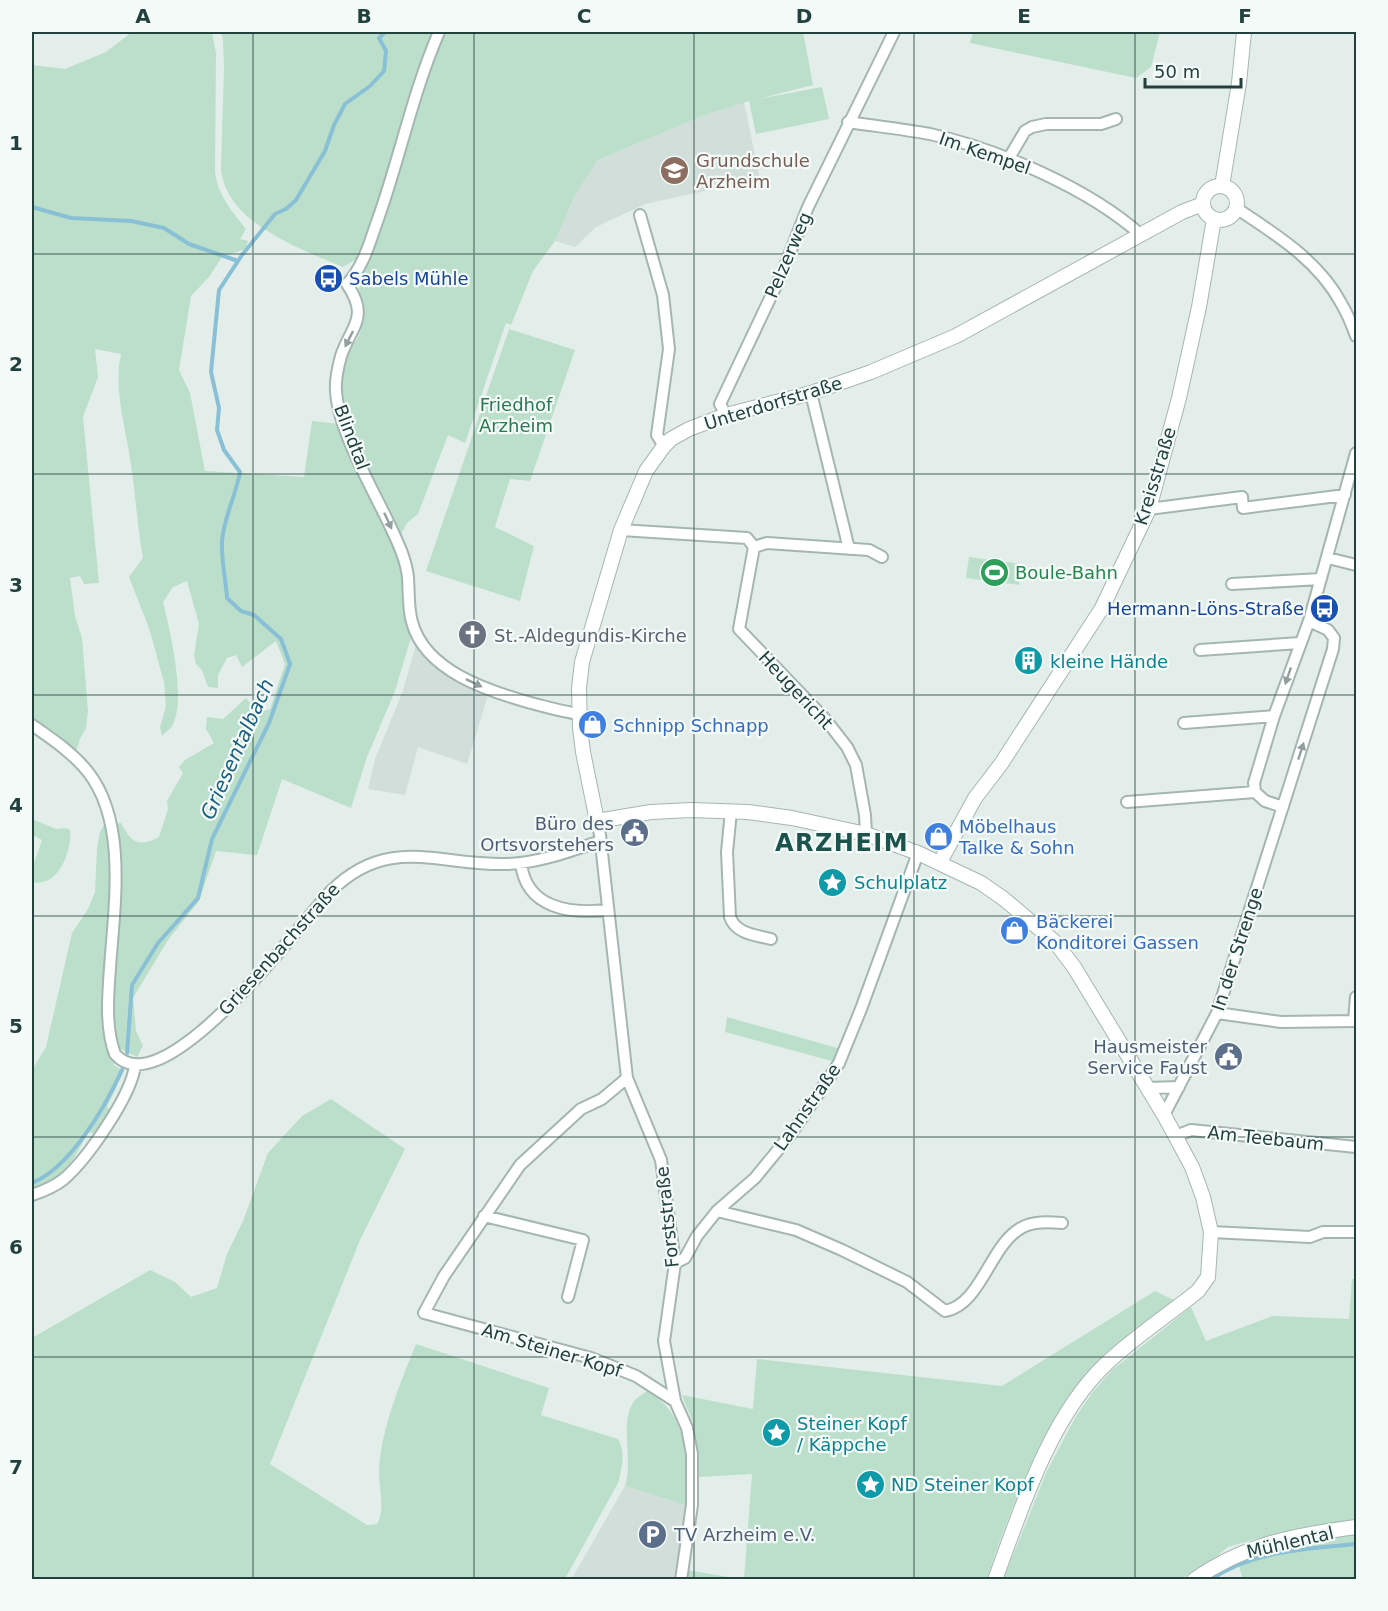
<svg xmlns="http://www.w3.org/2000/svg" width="1388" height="1611" viewBox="0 0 1388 1611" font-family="'DejaVu Sans',sans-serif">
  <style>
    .built { fill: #d1ded9 }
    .green { fill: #bbdfca }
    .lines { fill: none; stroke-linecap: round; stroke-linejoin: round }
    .stream { stroke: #89c0d5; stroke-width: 4 }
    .minor-casing { stroke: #a5b6b2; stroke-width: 14 }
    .tertiary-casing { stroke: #a5b6b2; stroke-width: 16 }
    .minor { stroke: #fff; stroke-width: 10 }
    .tertiary { stroke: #fff; stroke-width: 14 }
    .oneway { fill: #90a09e }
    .grid { fill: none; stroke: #22403c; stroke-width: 1.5; stroke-opacity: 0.55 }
    .labels { text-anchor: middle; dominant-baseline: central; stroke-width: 4.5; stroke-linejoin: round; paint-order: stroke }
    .street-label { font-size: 18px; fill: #22403c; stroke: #f4faf8 }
    .education-label { font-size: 18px; fill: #785e54; stroke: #f4faf8; text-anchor: start }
    .transit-label { font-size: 18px; fill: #164399; stroke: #f4faf8; text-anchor: start }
    .park-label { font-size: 18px; fill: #2a7952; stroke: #f4faf8 }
    .leisure-label { font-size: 18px; fill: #27864d; stroke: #f4faf8; text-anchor: start }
    .worship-label { font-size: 18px; fill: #5b616d; stroke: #f4faf8; text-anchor: start }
    .culture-label { font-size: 18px; fill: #0d838f; stroke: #f4faf8; text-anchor: start }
    .shop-label { font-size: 18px; fill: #366cbe; stroke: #f4faf8; text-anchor: start }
    .service-label { font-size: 18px; fill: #4e5e75; stroke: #f4faf8; text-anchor: end }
    .water-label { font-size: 20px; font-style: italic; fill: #19617f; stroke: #f4faf8 }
    .district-label { font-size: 24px; font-weight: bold; letter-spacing: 1.5px; fill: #1d534d; stroke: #f4faf8 }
    .neatline { fill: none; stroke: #22403c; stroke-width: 2 }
    .grid-label { font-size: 20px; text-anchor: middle; font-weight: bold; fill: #22403c }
  </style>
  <rect width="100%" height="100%" fill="#e3eeea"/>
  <path class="built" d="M744 102 760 179 645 204 596 227 575 247 555 241 575 195 598 160 702 116Z
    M417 642 459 681 488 695 467 764 418 747 405 795 368 789 375 759 402 693Z
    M625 1486 686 1505 674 1579 571 1580Z"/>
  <path class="green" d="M132 32H212L216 53 215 172C218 196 232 211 246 229L240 239 248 241 245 249 222 257 209 277 191 296 179 370 190 393 205 471 304 477 312 421 339 424 399 551 412 634 395 691 367 757 351 808 282 779 257 855 216 851 199 901 168 940 133 998 136 1031 143 1046 137 1057 121 1049 113 1065 124 1071 107 1107 111 1110 97 1134 88 1132C72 1163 66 1177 32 1190V1070L46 1047 72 933 88 909 95 892 97 849 100 832 103 826 121 823C131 842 138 848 159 837L168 809 167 801 183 773 179 767 185 760 214 743 206 729 207 717 223 719 246 698 258 713 270 709 285 664 276 641 242 667 236 655 227 658 218 675V688L208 687 202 670 196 664 194 655 199 624 187 581 173 587 163 602C170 631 187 701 172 726 170 729 165 733 162 736L160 727 166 706 164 682 149 628 129 577 143 558C137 527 136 496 131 465 126 427 113 391 121 354L95 349 98 377 83 417 99 583 84 584 80 576 70 578 75 616 82 638 88 711 86 728 80 739 76 752 32 720V65L65 69 106 52Z
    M221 32H434L418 71 373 223 358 258 343 267C300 249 226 223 221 169L224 67 223 41Z
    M447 32H803L813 85 758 99 822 87 829 119 756 134 749 101 702 116 598 160 575 195 555 241 533 271 511 325 506 323 465 443 448 435 418 514 407 523 400 536 357 449 346 421 339 391 347 354 359 336 362 326 363 312 359 289 363 276 431 62Z
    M973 32H1160L1151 67 1136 78 970 43Z
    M509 329 575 350 530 481 510 479 495 527 534 546 520 601 426 571Z
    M969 557 1021 564 1019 585 966 578Z
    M32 819 56 829 66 828 70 830C72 852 58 888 32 882V869L42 840 32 835Z
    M727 1017 844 1050 839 1063 725 1032Z
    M331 1099 405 1149 360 1240 270 1464 367 1525 377 1524C386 1508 378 1487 379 1469 382 1426 400 1384 416 1344L549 1388 541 1415 618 1439C626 1453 622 1468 618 1483L565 1579H32V1338L150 1270 175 1282 191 1297 217 1288 227 1254 243 1221 268 1153 302 1116Z
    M1352 1279H1356V1523L1259 1538 1228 1547 1211 1561 1181 1579 1003 1580 1047 1471 1075 1418 1092 1393 1111 1371 1191 1307 1206 1341 1273 1316 1349 1319Z
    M1155 1291 1176 1301C1154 1318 1127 1334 1106 1353 1049 1408 1011 1505 987 1579H744L752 1474 699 1477 693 1423 682 1395 753 1409 757 1359 1002 1386Z
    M647 1391C691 1416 686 1461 686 1505L625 1486C634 1459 618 1421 635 1400 638 1397 643 1394 647 1391Z
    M1356 1533V1579H1243L1237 1560 1280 1546Z
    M687 1570 740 1579 685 1580Z"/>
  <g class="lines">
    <path class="stream" d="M32 207 71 218 131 221 164 228 189 244 238 261
      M127 1053 132 985 158 943 198 898 212 839 269 723 290 664 281 639 254 615 241 611 227 598C226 580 221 560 222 541 224 517 236 495 240 472L224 450 217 430 219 408 211 372 219 290 242 255 275 214 286 209 296 200 325 151 334 125 345 104 370 86 384 71 386 51 379 38 385 32
      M32 1183C71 1167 105 1107 122 1070
      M1210 1580C1254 1550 1306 1549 1356 1544"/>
    <defs>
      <path id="minor" d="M439 32C413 92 400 157 378 219 370 241 364 266 347 284 370 318 351 326 341 356 338 367 335 380 336 391 338 431 375 493 392 530 399 545 406 560 408 577 409 592 408 608 412 622 425 671 488 691 531 703 547 707 563 712 580 714
        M848 122C875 126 903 129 930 134 998 149 1090 189 1141 235
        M1009 158 1025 131 1032 127 1046 124H1101L1116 119
        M1236 208C1275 234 1318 260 1341 303 1347 313 1352 325 1356 336
        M640 215 663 295 669 349 657 435 664 446
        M811 393 849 549
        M726 415 720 404 782 273 808 207 894 32
        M1149 509 1242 497 1243 508 1345 495
        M621 530 747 538 754 547 739 629 826 720 847 747 856 765 865 815 866 834
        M754 547 767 543 869 550 882 557
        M1328 558 1356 565
        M1232 584 1321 579
        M1200 650 1300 643
        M1184 723 1274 716
        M32 725C52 739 73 753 88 772 128 823 114 907 110 968 108 995 105 1028 115 1054 162 1110 302 922 331 891 389 834 439 866 507 864 539 863 570 851 601 841
        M1127 802 1255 792
        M1283 807 1265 801 1255 792 1254 783 1274 716 1309 621 1356 453
        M731 811 727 852 730 917C736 934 756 935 771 939
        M597 821 600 835 627 1078 661 1160 675 1263 664 1341 675 1401 687 1428 692 1454V1505L681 1580
        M521 863C526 909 571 914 608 910
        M1217 1013 1281 1022 1356 1021
        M1354 1021 1356 997
        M627 1078 602 1099 581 1109 520 1165 444 1276 424 1313 591 1358 636 1376 675 1401
        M1147 1088 1179 1087
        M1164 1115 1217 1013 1333 649 1334 638 1328 630 1309 621
        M1176 1136 1191 1130 1356 1147
        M32 1195C44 1191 54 1187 64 1179 87 1159 132 1095 135 1065
        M717 1211 796 1230 842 1250 907 1282 945 1311C981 1305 990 1245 1021 1228 1033 1221 1049 1222 1062 1223
        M484 1216 583 1240 568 1297
        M1211 1232 1310 1237 1323 1232H1356
        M675 1263 685 1258 697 1236 717 1211 755 1178 791 1134 839 1063 861 1009 918 853"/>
      <path id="tertiary" d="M1222 186 1239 83 1244 32
        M1203 203a17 17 0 1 1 34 0a17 17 0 1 1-34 0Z
        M940 862 975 798 1001 764 1102 608 1149 509 1179 398 1199 307 1214 219
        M995 1580C1021 1509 1051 1414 1108 1362 1136 1336 1168 1315 1198 1291L1208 1277 1211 1232 1203 1197 1192 1167 1164 1115 1074 967 1055 942 1004 899 981 883 918 853 866 834 792 818 748 812 691 810 651 812 597 821 583 752 580 728 579 688 582 662 621 530 646 471 664 446 671 439 689 429 726 415 811 393 871 372 956 336 1182 212 1203 204
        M1194 1580C1245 1544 1295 1535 1356 1527"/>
    </defs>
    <use href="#minor" class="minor-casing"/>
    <use href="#tertiary" class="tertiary-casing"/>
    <use href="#minor" class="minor"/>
    <use href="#tertiary" class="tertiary"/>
  </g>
  <defs><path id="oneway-solid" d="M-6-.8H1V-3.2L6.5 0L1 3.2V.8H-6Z" transform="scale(1.5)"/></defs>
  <g class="oneway">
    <use href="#oneway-solid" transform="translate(349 339) rotate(117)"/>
    <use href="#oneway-solid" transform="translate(388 521) rotate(65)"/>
    <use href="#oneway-solid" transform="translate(1288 676) rotate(109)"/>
    <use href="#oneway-solid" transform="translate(474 683) rotate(26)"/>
    <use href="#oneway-solid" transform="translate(1301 751) rotate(-72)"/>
  </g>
  <path class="grid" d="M253 32V1580M474 32V1580M694 32V1580M914 32V1580M1135 32V1580M32 254H1356M32 474H1356M32 695H1356M32 916H1356M32 1137H1356M32 1357H1356"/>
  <defs>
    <symbol id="school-disc" viewBox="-11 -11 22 22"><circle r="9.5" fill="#8d6e63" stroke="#f4faf8"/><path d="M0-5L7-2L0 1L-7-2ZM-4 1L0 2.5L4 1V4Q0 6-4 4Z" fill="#fff"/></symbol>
    <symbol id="bus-disc" viewBox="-11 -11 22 22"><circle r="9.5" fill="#1a4fb4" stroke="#f4faf8"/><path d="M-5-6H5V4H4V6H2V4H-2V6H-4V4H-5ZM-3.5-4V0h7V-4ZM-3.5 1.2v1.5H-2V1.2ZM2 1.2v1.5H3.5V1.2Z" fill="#fff"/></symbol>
    <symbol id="stadium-disc" viewBox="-11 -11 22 22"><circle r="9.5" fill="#2e9e5b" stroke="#f4faf8"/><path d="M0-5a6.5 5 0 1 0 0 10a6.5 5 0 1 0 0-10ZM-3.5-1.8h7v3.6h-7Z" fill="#fff"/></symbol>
    <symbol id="church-disc" viewBox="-11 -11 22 22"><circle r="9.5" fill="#6b7280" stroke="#f4faf8"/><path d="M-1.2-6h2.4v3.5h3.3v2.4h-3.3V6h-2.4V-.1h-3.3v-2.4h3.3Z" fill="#fff"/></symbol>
    <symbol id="building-disc" viewBox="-11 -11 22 22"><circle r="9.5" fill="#0f9aa8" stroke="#f4faf8"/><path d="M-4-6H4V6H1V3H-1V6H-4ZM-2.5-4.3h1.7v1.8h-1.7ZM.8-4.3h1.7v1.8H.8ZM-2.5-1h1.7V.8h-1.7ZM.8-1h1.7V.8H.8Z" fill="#fff"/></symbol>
    <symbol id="shop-disc" viewBox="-11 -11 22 22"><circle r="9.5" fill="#3f7fe0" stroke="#f4faf8"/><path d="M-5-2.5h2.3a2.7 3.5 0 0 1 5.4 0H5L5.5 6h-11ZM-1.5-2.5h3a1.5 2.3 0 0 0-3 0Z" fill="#fff"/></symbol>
    <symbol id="civic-disc" viewBox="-11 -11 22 22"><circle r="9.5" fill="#5c6f8a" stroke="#f4faf8"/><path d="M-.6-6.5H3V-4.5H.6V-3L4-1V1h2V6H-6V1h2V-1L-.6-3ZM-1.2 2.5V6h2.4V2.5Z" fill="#fff"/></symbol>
    <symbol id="sight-disc" viewBox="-11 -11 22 22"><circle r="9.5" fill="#0f9aa8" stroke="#f4faf8"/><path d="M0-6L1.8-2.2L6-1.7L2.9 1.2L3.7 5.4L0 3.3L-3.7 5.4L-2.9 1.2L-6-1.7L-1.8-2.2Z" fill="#fff"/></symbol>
    <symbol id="parking-disc" viewBox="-11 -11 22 22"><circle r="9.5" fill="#5c6f8a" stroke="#f4faf8"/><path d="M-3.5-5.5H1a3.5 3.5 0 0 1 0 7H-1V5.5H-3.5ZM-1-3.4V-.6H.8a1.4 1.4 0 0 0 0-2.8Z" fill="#fff"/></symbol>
  </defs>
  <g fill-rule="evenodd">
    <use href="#school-disc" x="658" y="154" width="33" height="33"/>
    <use href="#bus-disc" x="312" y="262" width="33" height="33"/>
    <use href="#stadium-disc" x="978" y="556" width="33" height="33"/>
    <use href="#bus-disc" x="1308" y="592" width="33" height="33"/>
    <use href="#church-disc" x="456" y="618" width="33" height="33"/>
    <use href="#building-disc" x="1012" y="644" width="33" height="33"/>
    <use href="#shop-disc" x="576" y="708" width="33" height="33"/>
    <use href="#civic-disc" x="618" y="816" width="33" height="33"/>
    <use href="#shop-disc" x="922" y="820" width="33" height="33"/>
    <use href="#sight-disc" x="816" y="866" width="33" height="33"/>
    <use href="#shop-disc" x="998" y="914" width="33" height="33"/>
    <use href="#civic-disc" x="1212" y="1040" width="33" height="33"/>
    <use href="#sight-disc" x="760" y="1416" width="33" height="33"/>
    <use href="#sight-disc" x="854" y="1468" width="33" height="33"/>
    <use href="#parking-disc" x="636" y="1518" width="33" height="33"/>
  </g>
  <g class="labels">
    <g class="street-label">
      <text transform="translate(985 153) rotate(19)">Im Kempel</text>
      <text transform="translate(788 255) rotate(-67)">Pelzerweg</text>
      <text transform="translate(773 403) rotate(-17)">Unterdorfstraße</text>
      <text transform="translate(352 437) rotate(69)">Blindtal</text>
      <text transform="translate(1155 476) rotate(-73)">Kreisstraße</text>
      <text transform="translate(796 690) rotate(47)">Heugericht</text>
      <text transform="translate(279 949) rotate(-48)">Griesenbachstraße</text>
      <text transform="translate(1237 949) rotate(-72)">In der Strenge</text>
      <text transform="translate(807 1107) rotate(-55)">Lahnstraße</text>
      <text transform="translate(1266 1138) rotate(6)">Am Teebaum</text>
      <text transform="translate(667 1217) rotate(-96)">Forststraße</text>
      <text transform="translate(552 1350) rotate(17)">Am Steiner Kopf</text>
      <text transform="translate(1290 1542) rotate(-13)">Mühlental</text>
    </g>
    <g class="education-label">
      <text x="696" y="160">Grundschule<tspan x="696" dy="21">Arzheim</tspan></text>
    </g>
    <g class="transit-label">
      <text x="349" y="278">Sabels Mühle</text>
      <text x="1304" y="608" text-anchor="end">Hermann-Löns-Straße</text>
    </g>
    <g class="park-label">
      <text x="516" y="404">Friedhof<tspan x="516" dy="21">Arzheim</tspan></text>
    </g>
    <g class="leisure-label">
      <text x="1015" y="572">Boule-Bahn</text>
    </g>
    <g class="worship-label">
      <text x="494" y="635">St.-Aldegundis-Kirche</text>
    </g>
    <g class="culture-label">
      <text x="1050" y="661">kleine Hände</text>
      <text x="854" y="882">Schulplatz</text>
      <text x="797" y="1423">Steiner Kopf<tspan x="797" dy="21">/ Käppche</tspan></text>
      <text x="891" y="1484">ND Steiner Kopf</text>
    </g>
    <g class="shop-label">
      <text x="613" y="725">Schnipp Schnapp</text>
      <text x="959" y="826">Möbelhaus<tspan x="959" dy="21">Talke &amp; Sohn</tspan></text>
      <text x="1036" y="921">Bäckerei<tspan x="1036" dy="21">Konditorei Gassen</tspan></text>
    </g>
    <g class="service-label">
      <text x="614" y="823">Büro des<tspan x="614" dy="21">Ortsvorstehers</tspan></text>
      <text x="1207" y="1046">Hausmeister<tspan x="1207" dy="21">Service Faust</tspan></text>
      <text x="674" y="1534" text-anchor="start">TV Arzheim e.V.</text>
    </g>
    <g class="water-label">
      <text transform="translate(237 749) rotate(-66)">Griesentalbach</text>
    </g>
    <g class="district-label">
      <text x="842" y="843">ARZHEIM</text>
    </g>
  </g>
  <rect width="1388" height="1611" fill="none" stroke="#f4faf8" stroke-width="66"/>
  <path d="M1145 78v9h96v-9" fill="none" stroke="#22403c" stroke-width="3"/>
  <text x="1154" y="78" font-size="18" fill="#22403c" stroke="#f4faf8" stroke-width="4.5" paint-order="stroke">50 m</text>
  <rect x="33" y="33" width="1322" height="1545" class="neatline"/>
  <g class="grid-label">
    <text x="143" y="23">A</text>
    <text x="364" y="23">B</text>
    <text x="584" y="23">C</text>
    <text x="804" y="23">D</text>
    <text x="1024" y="23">E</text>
    <text x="1245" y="23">F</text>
    <text x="16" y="150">1</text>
    <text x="16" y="371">2</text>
    <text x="16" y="592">3</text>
    <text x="16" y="812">4</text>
    <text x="16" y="1033">5</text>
    <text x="16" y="1254">6</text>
    <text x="16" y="1474">7</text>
  </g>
</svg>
